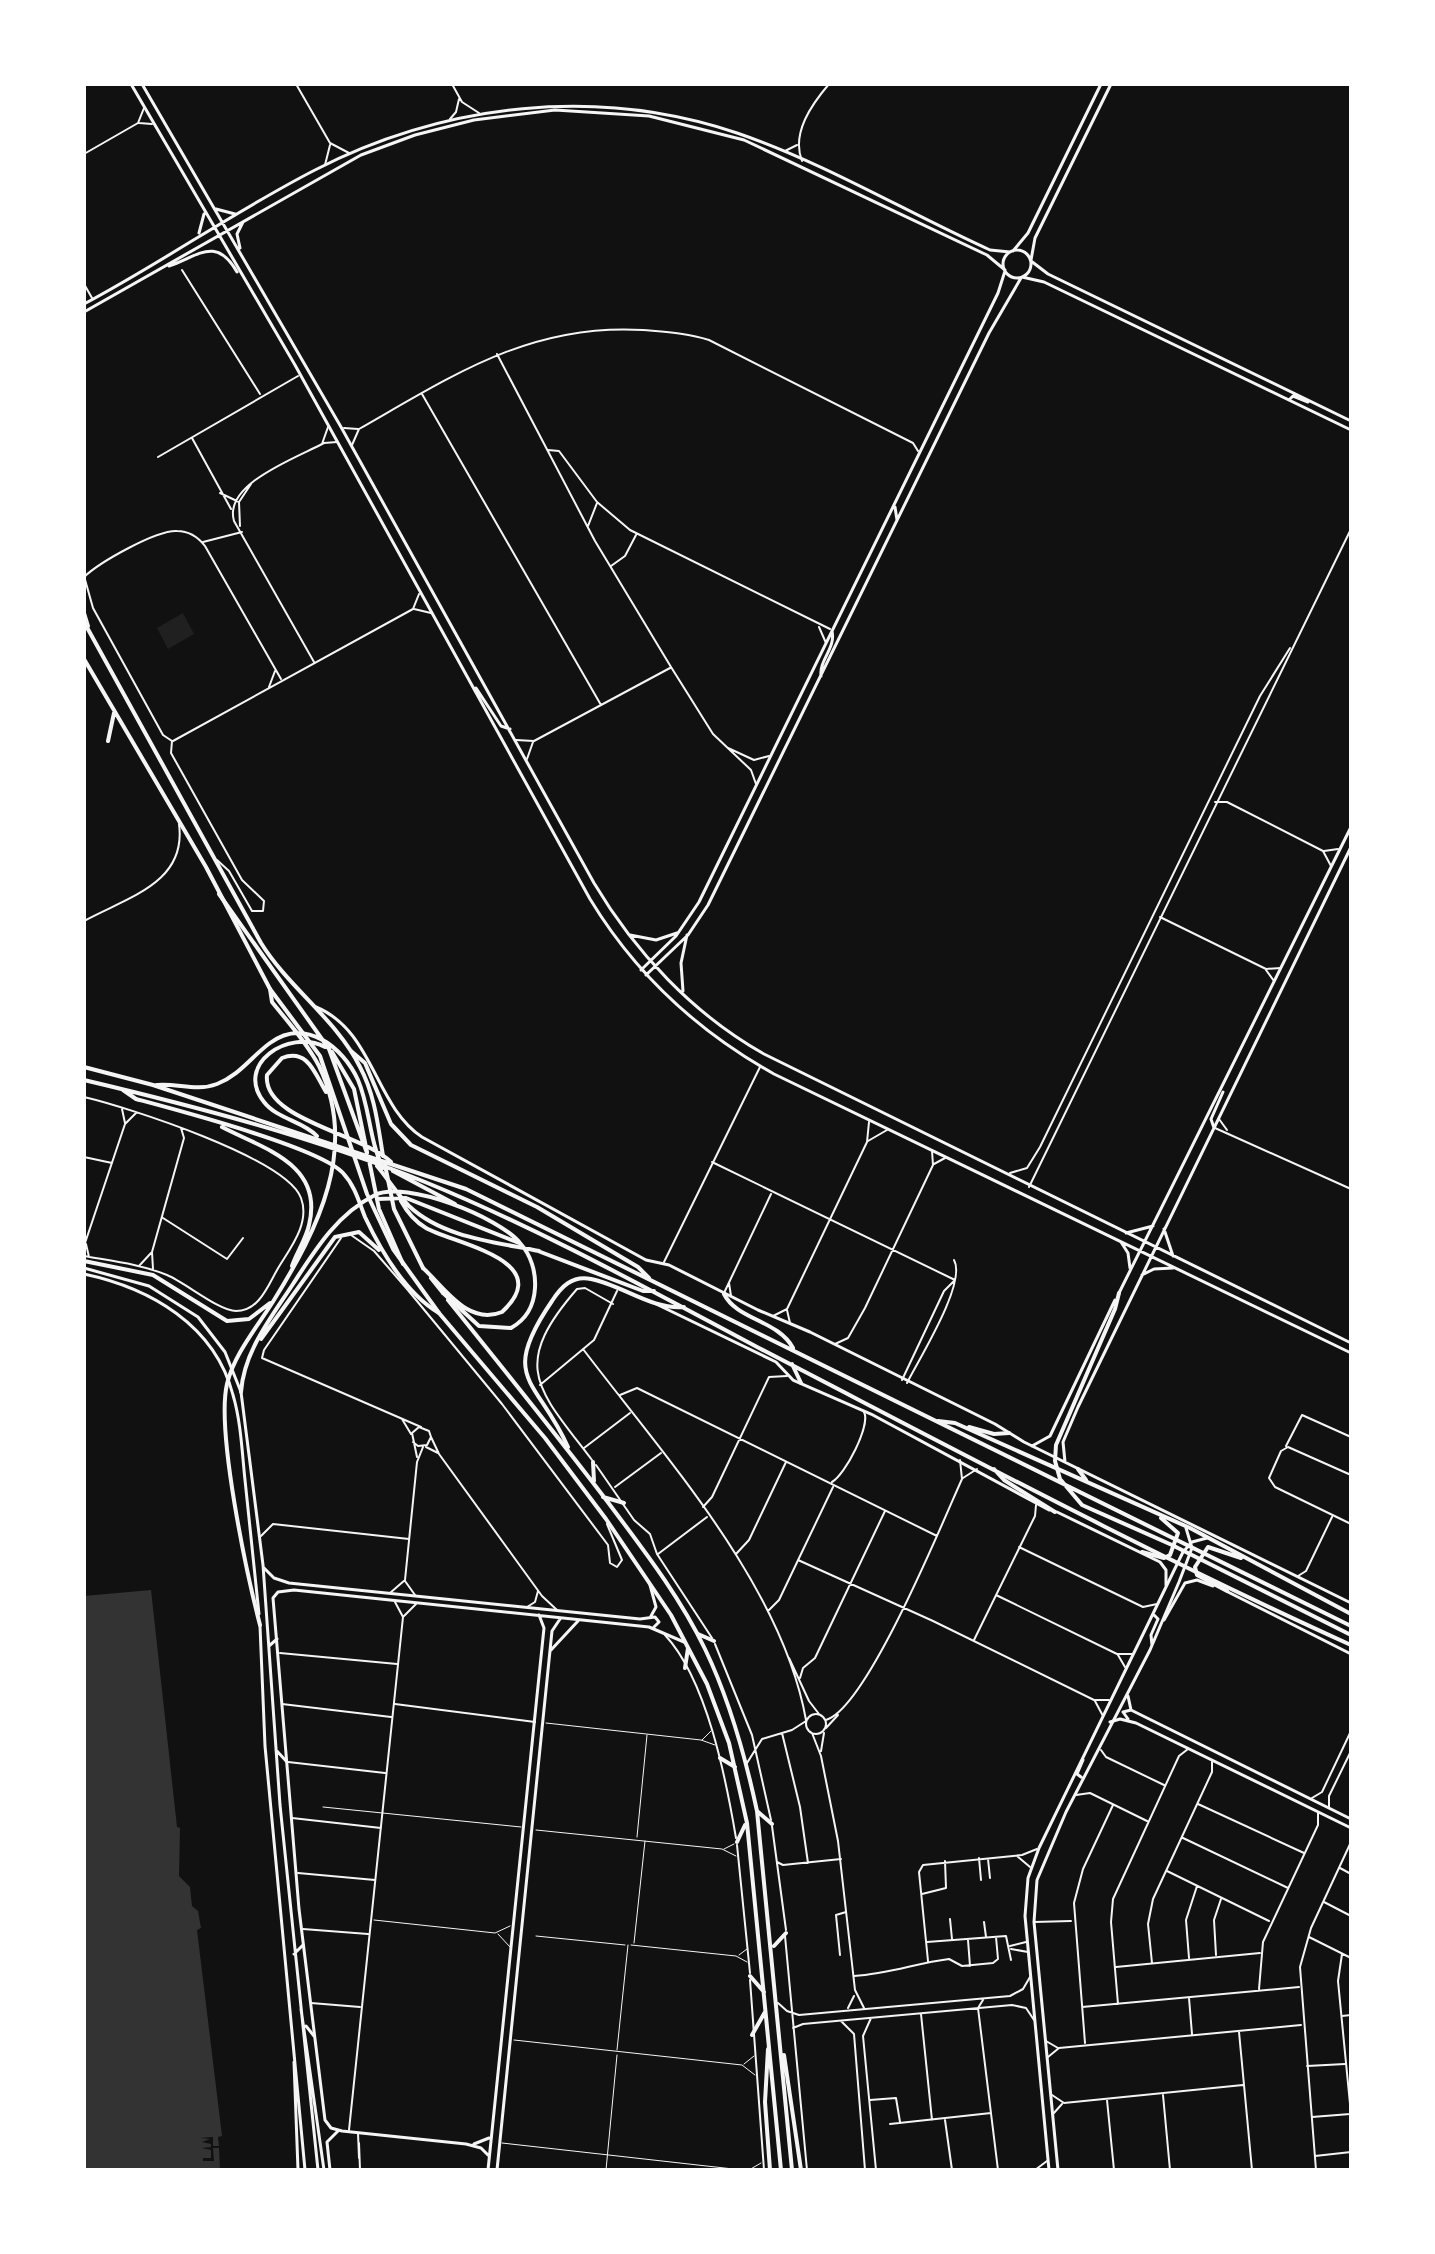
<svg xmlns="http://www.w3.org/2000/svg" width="1435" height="2254" viewBox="0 0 1435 2254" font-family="'Space Grotesk',sans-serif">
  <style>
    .green { fill: #202020 }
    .water { fill: #333 }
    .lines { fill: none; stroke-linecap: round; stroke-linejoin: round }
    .service { stroke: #f5f5f5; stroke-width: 1 }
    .minor { stroke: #f5f5f5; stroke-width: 2 }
    .tertiary { stroke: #f5f5f5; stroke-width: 3 }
    .secondary { stroke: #f5f5f5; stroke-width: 3 }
    .primary { stroke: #f5f5f5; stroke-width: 4 }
    .trunk { stroke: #f5f5f5; stroke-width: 4 }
  </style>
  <rect width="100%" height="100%" fill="#111"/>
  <path class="green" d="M183 613 194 634 168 649 157 628Z"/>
  <path class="water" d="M151 1590 177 1827 180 1828 179 1876 190 1887 192 1906 198 1911 201 1928 197 1930 222 2136 218 2137 219 2146H213V2137L200 2138 210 2139 202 2142 211 2144V2147L202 2148 211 2150V2158H203V2161H214L213 2148H219L220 2170H84V1596Z"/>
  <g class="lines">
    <path class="service" d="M546 1723 701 1740 715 1745
      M702 1740 711 1731
      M323 1807 521 1827
      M536 1830 722 1849 736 1856
      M637 1837 647 1735
      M724 1849 734 1844
      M374 1920 495 1933 510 1926
      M498 1934 510 1947
      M536 1936 625 1945
      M634 1943 645 1841
      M631 1945 736 1956 747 1962
      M739 1955 747 1949
      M514 2040 742 2065 755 2075
      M617 2050 628 1945
      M744 2064 754 2056
      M502 2143 742 2170
      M606 2170 617 2055
      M749 2170 761 2163"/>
    <path class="minor" d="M296 84 330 143 349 153
      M452 84 462 102 479 113
      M450 119 456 112 459 99
      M139 123 152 124
      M785 151 797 145
      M84 154 138 123 144 108
      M802 161C791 133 812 104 829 84
      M325 165 330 145
      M182 270 260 394
      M84 284 92 298
      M497 354 595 541 671 667 713 734 751 770 756 784
      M422 394 601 705
      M344 428 358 429
      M192 438 231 509
      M322 444 328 427
      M352 445 359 429C452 376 530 323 643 330 665 332 687 333 709 340L913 443 918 451
      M548 450 559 451 597 502 630 530 830 629
      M158 457 298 376
      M220 493 239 502
      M240 526 239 502 251 484
      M588 526 597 503
      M203 542 242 532
      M611 566 625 556 636 535
      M84 576 93 608 163 735 172 741
      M84 577C100 562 156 530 177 531 189 531 198 537 205 546L281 679
      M414 609 431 613
      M819 627 826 643
      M314 662 234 521C223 484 296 458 324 443L337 442
      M269 687 275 671
      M516 740 534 741 670 668
      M172 741 171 753 242 880 264 901 263 911H252L229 871 217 860
      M173 741 413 609 419 594
      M728 748 754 760 769 756
      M527 759 533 742
      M1215 802H1227L1323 851 1331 866
      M1324 851 1338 849
      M1160 917 1266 969 1281 968
      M84 921C128 897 187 883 179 824
      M1266 970 1274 981
      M84 1097C127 1107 286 1158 301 1198 310 1222 292 1246 280 1265 269 1282 261 1311 236 1311 219 1311 186 1283 167 1275 140 1264 112 1261 84 1256
      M122 1109 125 1123
      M1219 1119 1227 1130
      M1215 1128 1351 1189
      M868 1141 887 1130
      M84 1157 112 1163
      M712 1162 955 1280
      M934 1164 945 1158
      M1010 1173 1027 1168 1040 1147 1260 696 1290 648
      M1029 1187 1351 529
      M163 1218 227 1259 243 1238
      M351 1235 374 1251 407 1289 502 1404 608 1545 610 1563 617 1567 622 1560 607 1524
      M341 1238 264 1350 262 1358 421 1427
      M86 1244 89 1257
      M84 1246 125 1124 136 1113
      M664 1262 760 1067
      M139 1266 151 1253
      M153 1269 152 1252 184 1138 181 1128
      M729 1283 731 1296
      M724 1293 771 1194
      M787 1310 790 1323
      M773 1316 787 1309 867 1142 869 1122
      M835 1344 848 1338 865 1308 933 1165 932 1151
      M583 1349C664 1456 782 1585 806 1720
      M902 1380 944 1291 954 1281
      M907 1383C919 1359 967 1283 954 1260
      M540 1385 594 1340 617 1291
      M620 1395 637 1388 937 1536
      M402 1419 411 1434
      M431 1437 439 1454 542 1596 557 1610
      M413 1442 418 1446 427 1445 431 1437 429 1431 419 1427 412 1433 417 1457
      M1286 1446 1302 1415 1351 1437
      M426 1447 438 1453
      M584 1448 630 1413
      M592 1460C538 1389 509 1367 577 1289L585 1288 613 1304
      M596 1465 634 1520 650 1534 657 1554 712 1638
      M1351 1475 1288 1447 1281 1451 1269 1478 1275 1487 1351 1524
      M963 1478 977 1469
      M832 1482C845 1475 871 1425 864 1412
      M615 1487 661 1453
      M703 1507 712 1497 769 1377 787 1376
      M261 1536 273 1524 409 1539
      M1019 1547 1143 1607 1157 1604
      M658 1554 707 1517
      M736 1554 749 1540 786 1462
      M798 1560 933 1621 1094 1700H1109
      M1298 1576 1306 1571 1332 1517
      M405 1581 415 1595
      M390 1593 405 1580 417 1462 423 1447
      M996 1595 1117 1654H1133
      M527 1607 535 1602 538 1591
      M768 1611 779 1600 833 1487
      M404 1616 416 1604
      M665 1635C707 1680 726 1779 736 1838
      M974 1640 1035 1516 1036 1505
      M715 1644 752 1735 771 1820
      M280 1653 397 1664
      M1118 1655 1125 1667
      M789 1658 809 1701 819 1714
      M800 1678 803 1668 815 1658 885 1511
      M1095 1701 1103 1716
      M282 1704 391 1717
      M395 1704 535 1722
      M806 1724a10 10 0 1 1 20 0a10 10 0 1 1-20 0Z
      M826 1720C867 1708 942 1523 962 1479L960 1460
      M826 1728 838 1715
      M782 1733 800 1807 808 1863
      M812 1733 821 1756 838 1841 855 1990 864 2008
      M1101 1750 1106 1757 1164 1785
      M821 1751 824 1733
      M288 1762 385 1773
      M747 1763 762 1739 792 1730 806 1721
      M1076 1795 1090 1793 1147 1821
      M1312 1798 1322 1792 1351 1731
      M1198 1804 1304 1853
      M1329 1808V1796L1351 1751
      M292 1818 381 1828
      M772 1826 786 1930
      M1183 1838 1288 1888
      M737 1845 750 1973
      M1017 1856 1030 1867
      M979 1858 981 1880
      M988 1859 990 1878
      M777 1862 783 1865 841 1859
      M1340 1868 1351 1874
      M1167 1871 1269 1921
      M298 1873 375 1880
      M922 1894 946 1888 945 1861
      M1324 1902 1351 1916
      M950 1919 952 1939
      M984 1922 986 1937
      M1034 1922 1071 1921
      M303 1929 368 1934
      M785 1936 807 2170
      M1309 1937 1351 1958
      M968 1940 970 1966
      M927 1942 1006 1936 1011 1960
      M1010 1946 1026 1942
      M1011 1949 1028 1952
      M1342 1954 1338 1981 1351 2114
      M840 1955 836 1915 846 1912
      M1216 1955 1214 1920 1221 1899
      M1189 1958 1186 1920 1197 1886
      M928 1961 919 1872 923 1865 1022 1855 1037 1849
      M1152 1963 1148 1924 1153 1899 1212 1772V1762
      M1116 1967 1260 1953
      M854 1976C890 1974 916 1963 949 1959L962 1966 993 1963 998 1959 996 1937
      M750 1980 764 2170
      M1259 1989 1263 1942 1318 1825V1812
      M1189 1998 1192 2034
      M983 2000 978 2008 998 2170
      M311 2003 360 2007
      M778 2003 787 2011 799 2015 1010 1996 1023 1989 1030 1977
      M1118 2004 1111 1922 1113 1899 1179 1756 1188 1749
      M1082 2007 1299 1987
      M848 2008 854 1996
      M921 2014 932 2120
      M1342 2016 1351 2015
      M871 2018 863 2036 876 2170
      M841 2021 854 2034 865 2170
      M793 2028 803 2024 1012 2005 1026 2008 1034 2020
      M1239 2032 1252 2170
      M1046 2041 1058 2048
      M1085 2043 1074 1903 1083 1869 1113 1805
      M1048 2057 1059 2048 1301 2025
      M1307 2066 1345 2064
      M1052 2095 1064 2103 1243 2085
      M1163 2095 1170 2170
      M870 2100 896 2098 900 2122
      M1107 2100 1114 2170
      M1053 2114 1062 2104
      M1312 2117 1350 2114
      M945 2120 952 2170
      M890 2124 991 2113
      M349 2130 403 1617 395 1602
      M358 2133 359 2158
      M359 2143 360 2170
      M1315 2156 1351 2152
      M1035 2170 1047 2161
      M1316 2170 1300 1967 1311 1928 1351 1842"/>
    <path class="tertiary" d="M654 1303 776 1362 793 1380 871 1414 1049 1510
      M1057 1512 1160 1562 1166 1570V1585
      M264 1568 274 1578 289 1583 640 1619 655 1617 659 1622 654 1627
      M650 1585 656 1607 651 1616
      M1228 1592 1351 1654
      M1164 1620 1185 1583 1197 1580 1213 1586
      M551 1650 578 1621
      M1128 1696 1131 1710 1351 1819
      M1128 1719 1123 1712 1131 1710
      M1110 1722 1120 1719 1136 1723 1351 1828
      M474 2144 489 2138
      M488 2155 481 2148 466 2144 342 2131 331 2128 325 2120 299 1909 273 1598 278 1592 294 1590 649 1627 684 1642
      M330 2170 327 2142 338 2131
      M488 2170 544 1628 539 1615
      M497 2170 552 1631 560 1619"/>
    <path class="secondary" d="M131 84 295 365 590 899C636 975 697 1031 774 1074L1351 1353
      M142 84 341 427 594 883C635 952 693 1014 764 1054L1351 1343
      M216 209 235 214
      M199 233 204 214
      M240 248 237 234 243 222
      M1003 264a14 14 0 1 1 28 0a14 14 0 1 1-28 0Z
      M1013 251 1028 233 1101 84
      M1031 260 1035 238 1111 84
      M1031 261 1048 274 1351 421
      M169 266C197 257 216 235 237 272
      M1022 277 1044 282 1351 430
      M84 304C163 262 235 211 315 170 446 103 597 86 737 133 825 163 906 212 990 250L1010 252
      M84 312 361 155 415 135 474 120 555 110 649 116 744 140 987 255 1005 270
      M1290 399 1293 396 1308 402
      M895 507 897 520
      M821 676C819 660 836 648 832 631
      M476 688 501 726 510 729
      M630 935 656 940 677 933
      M641 970 676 936 699 902 998 293 1005 271
      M646 975 688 935 708 905 989 333 1021 278
      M683 991 681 963 687 935
      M316 1007C374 1031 374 1105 422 1137L646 1260 669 1265 758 1310 810 1332 995 1424 1024 1442 1351 1603
      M1214 1128 1211 1119 1223 1092
      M1164 1229 1173 1256
      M1126 1233 1153 1226
      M1121 1242 1128 1253 1130 1268
      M84 1268 149 1286 198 1317 225 1352 241 1392 263 1565 280 1805 318 2170
      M84 1274C150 1288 215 1325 233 1395 241 1422 242 1452 245 1480 250 1525 254 1570 259 1614
      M1142 1275 1154 1269 1173 1268
      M1119 1293 1351 827
      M1032 1446 1050 1436 1115 1300
      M1065 1462 1063 1442 1078 1407 1351 847
      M260 1626 265 1746 305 2170
      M1152 1645 1151 1635 1158 1619 1154 1615
      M269 1646 277 1639
      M276 1750 287 1762
      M1081 1777 1077 1774 1083 1760
      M294 1954 303 1945
      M301 2009 324 2170
      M306 2026 314 2036
      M294 2062 298 2170
      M1049 2170 1025 1916 1028 1878 1039 1848 1183 1552 1192 1542 1207 1538
      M1058 2170 1034 1922 1037 1880 1066 1812 1150 1650 1179 1582 1192 1548 1186 1528"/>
    <path class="primary" d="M84 613 88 626
      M84 622 261 943C289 988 337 1020 360 1067 375 1095 378 1126 383 1156
      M84 659 206 867 270 989 320 1056 367 1194 393 1249 439 1313 545 1438 606 1519 671 1615 707 1684 729 1743 747 1823 781 2170
      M108 741 114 713
      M385 1165 394 1209 423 1268
      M431 1278 443 1293
      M448 1300C502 1367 555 1433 607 1501 642 1548 679 1595 705 1649 730 1701 745 1755 757 1811L792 2170
      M938 1421 955 1423 1190 1528 1351 1614
      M969 1427 994 1434 1009 1433
      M593 1462 594 1481
      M1078 1469 1086 1480
      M603 1497 624 1503
      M1142 1552 1164 1558 1170 1555 1178 1533 1161 1518
      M1227 1591 1197 1575 1195 1567 1208 1547 1241 1558
      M698 1634 714 1641
      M685 1668 688 1648
      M720 1758 735 1767
      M757 1811 772 1824
      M737 1842 745 1825
      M774 1946 786 1933
      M750 1976 764 1992
      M752 2035 765 2012
      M768 2049 765 2102 770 2170
      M784 2055 801 2170"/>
    <path class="trunk" d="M219 894 329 1049 367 1153
      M351 1051 365 1063 391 1124 411 1145 537 1207 638 1267 649 1278
      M332 1052 354 1089 367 1152
      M84 1067 153 1085 466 1189 1351 1626
      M84 1080C198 1107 316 1138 425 1182 540 1229 648 1289 757 1347 954 1449 1150 1554 1351 1645
      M157 1085C178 1083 196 1092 217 1084 240 1075 252 1056 270 1043 305 1017 343 1047 358 1080 370 1108 369 1140 383 1168
      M123 1090 136 1099C177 1110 319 1147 343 1173 355 1186 359 1202 365 1217 381 1251 405 1293 439 1313
      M326 1092C315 1074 308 1048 282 1058L267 1075C262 1120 364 1134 391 1162
      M222 1127C264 1149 324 1164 309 1225 306 1239 297 1252 292 1266
      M317 1136C303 1121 277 1119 264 1102 234 1065 288 1028 325 1047
      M369 1160 379 1209 403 1264
      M377 1166C388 1179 397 1194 409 1206 443 1238 496 1242 539 1251
      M393 1171 455 1204
      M377 1199 406 1198 519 1243
      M401 1201C407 1212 414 1221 426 1228 454 1244 558 1260 502 1312 468 1326 445 1288 423 1268
      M538 1251 643 1291H654
      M84 1261 153 1275 227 1321 249 1319 270 1303
      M1119 1293 1115 1309 1056 1445 1055 1461 1060 1479 1082 1505 1172 1545 1351 1635
      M724 1294C737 1320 778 1320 793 1348
      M261 1339 335 1237 359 1232 379 1250
      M792 1364 801 1383
      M241 1392C244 1351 271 1318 293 1284 315 1250 337 1214 375 1195 406 1180 499 1217 520 1243 531 1255 536 1272 535 1288 534 1306 527 1319 511 1328L479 1326 443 1293
      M568 1447C537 1378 498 1380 552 1301 561 1287 572 1275 591 1279 622 1285 652 1310 684 1307
      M994 1469 1004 1480 1055 1512
      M260 1625C247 1575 216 1431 227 1384 234 1354 258 1326 274 1300 318 1229 359 1148 319 1066 307 1043 288 1022 272 1002L270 989"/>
  </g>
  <rect width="1435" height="2254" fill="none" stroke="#ffffff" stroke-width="172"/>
</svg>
